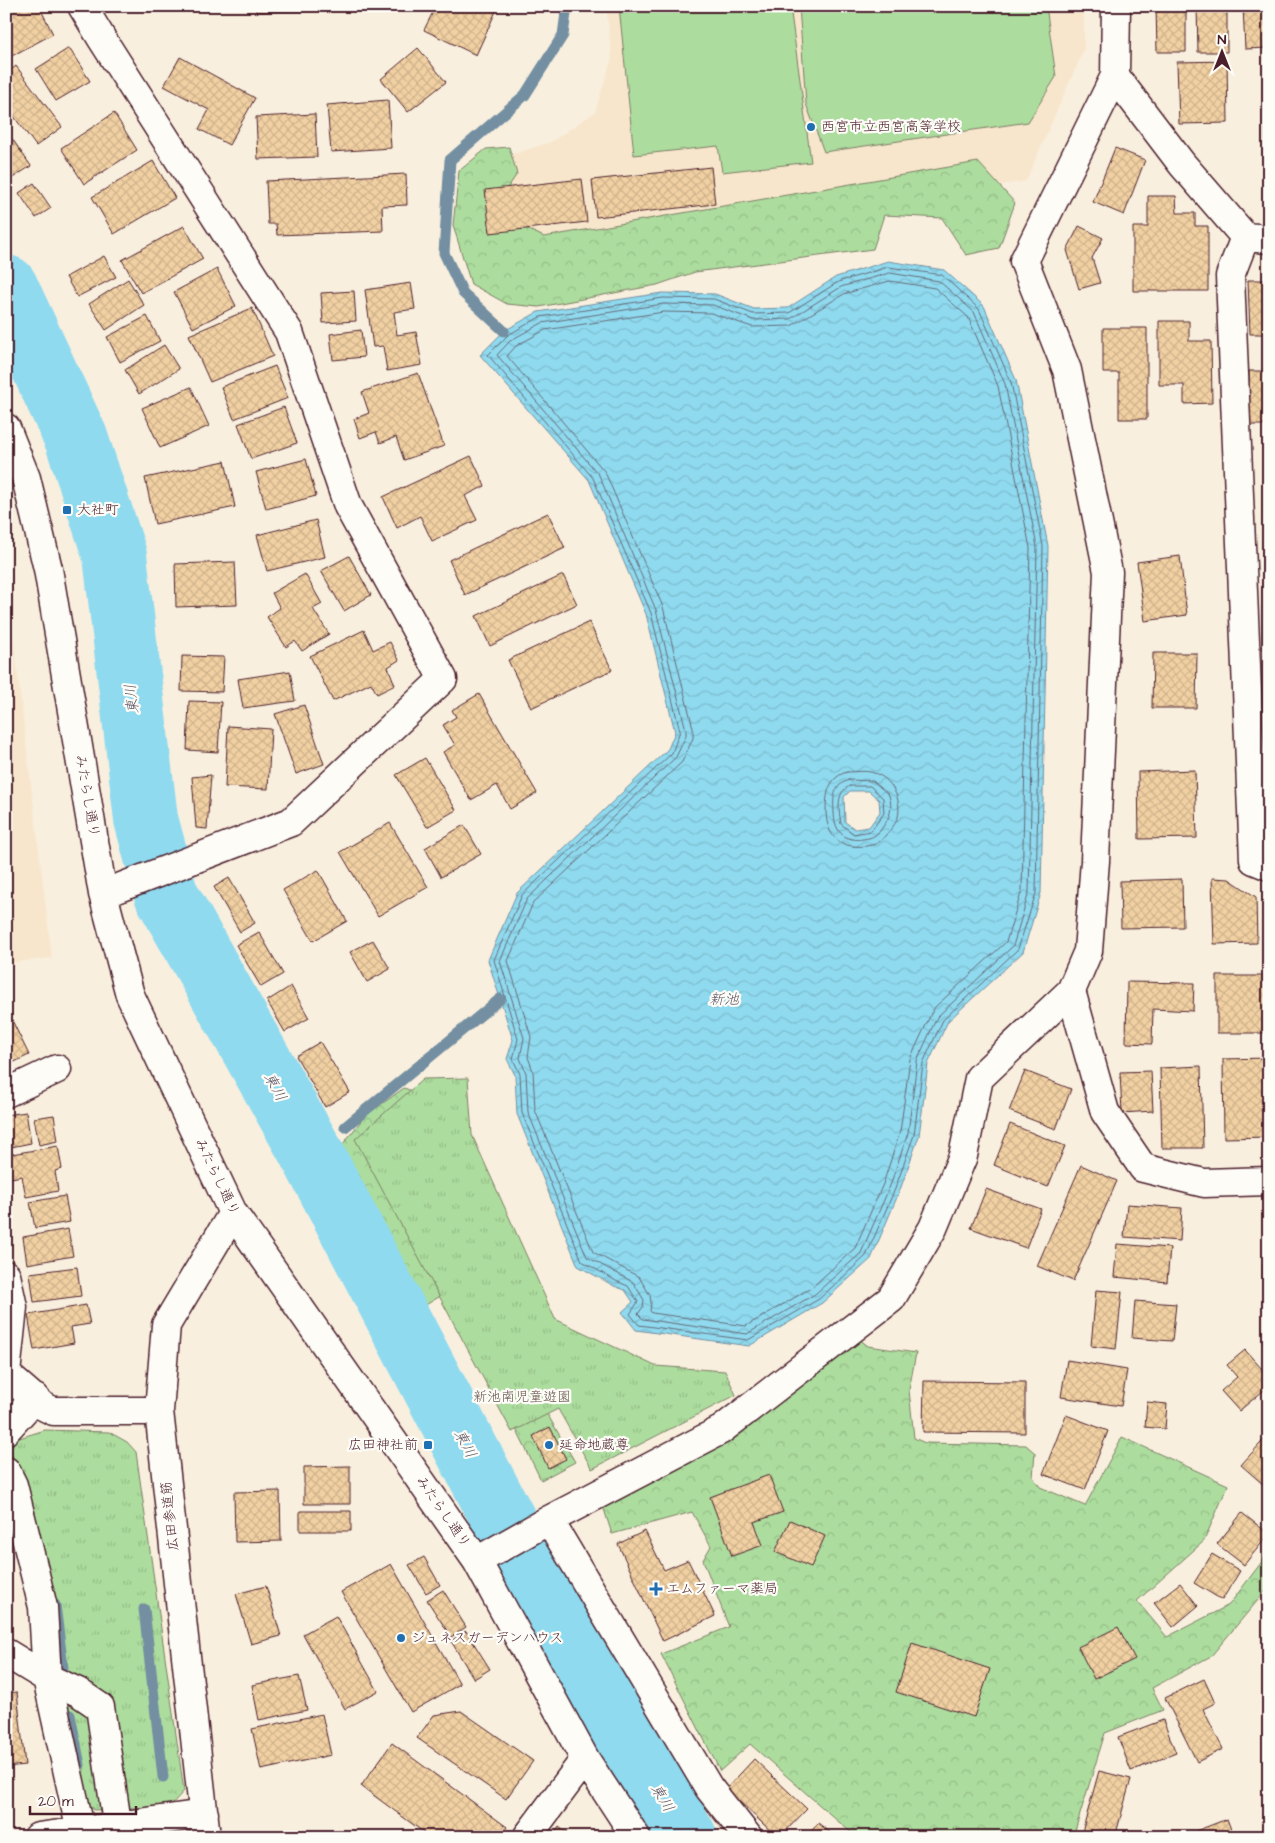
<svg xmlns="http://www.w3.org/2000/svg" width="1275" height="1843" viewBox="0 0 1275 1843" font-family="'Architects Daughter','Klee One',sans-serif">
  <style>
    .built { fill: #f7e6cc }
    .grass { fill: #acdd9e; stroke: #7b7e64 }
    .forest { fill: url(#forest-crowns); stroke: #7b7e64 }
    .park { fill: url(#park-tufts); stroke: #7b7e64 }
    .water { fill: url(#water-waves); stroke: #738fa1; fill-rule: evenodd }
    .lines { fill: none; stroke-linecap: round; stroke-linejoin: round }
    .shore { stroke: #666a79; stroke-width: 1 }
    .stream { stroke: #738fa1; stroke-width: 11 }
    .river { stroke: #8fdaef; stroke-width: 64 }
    .building { fill: url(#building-cross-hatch); stroke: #4a1f2b }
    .minor-casing { stroke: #4a1f2b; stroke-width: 31 }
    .minor { stroke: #fdfcf7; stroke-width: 28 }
    .poi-dot { fill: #1f6fb2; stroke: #fdfcf7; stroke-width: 2 }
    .labels { text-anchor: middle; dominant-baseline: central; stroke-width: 4.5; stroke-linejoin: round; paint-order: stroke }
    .poi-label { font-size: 14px; fill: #4a1f2b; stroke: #fdfcf7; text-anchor: start }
    .street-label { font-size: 14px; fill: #4a1f2b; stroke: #fdfcf7 }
    .park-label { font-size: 14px; fill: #67584e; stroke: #fdfcf7 }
    .water-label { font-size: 15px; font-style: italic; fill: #5f5766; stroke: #fdfcf7 }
  </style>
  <defs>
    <pattern id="forest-crowns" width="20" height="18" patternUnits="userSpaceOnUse" patternTransform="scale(1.25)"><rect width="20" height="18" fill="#acdd9e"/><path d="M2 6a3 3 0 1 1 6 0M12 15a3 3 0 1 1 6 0" fill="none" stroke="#96bd88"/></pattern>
    <pattern id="park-tufts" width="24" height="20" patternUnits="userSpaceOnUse" patternTransform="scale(1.25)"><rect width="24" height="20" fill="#acdd9e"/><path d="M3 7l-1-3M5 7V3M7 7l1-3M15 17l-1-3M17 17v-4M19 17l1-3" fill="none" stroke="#96bd88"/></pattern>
    <pattern id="water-waves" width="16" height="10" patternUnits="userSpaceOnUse" patternTransform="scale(1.25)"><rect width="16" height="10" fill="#8fdaef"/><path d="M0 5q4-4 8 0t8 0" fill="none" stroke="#7dbbcd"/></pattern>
    <pattern id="building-cross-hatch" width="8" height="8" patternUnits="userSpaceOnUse" patternTransform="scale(1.25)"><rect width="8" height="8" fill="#f1d1a3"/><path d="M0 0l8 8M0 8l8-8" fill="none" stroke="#d0b38c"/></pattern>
  </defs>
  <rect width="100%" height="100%" fill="#f9efde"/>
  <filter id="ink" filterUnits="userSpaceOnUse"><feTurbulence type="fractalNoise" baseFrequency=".02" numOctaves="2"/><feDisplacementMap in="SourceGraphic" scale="10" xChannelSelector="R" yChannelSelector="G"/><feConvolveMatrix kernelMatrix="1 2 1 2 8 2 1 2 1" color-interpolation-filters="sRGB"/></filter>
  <g filter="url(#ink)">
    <path class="built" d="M606 6H1084V49L1026 181 491 267 470 168 551 142 595 112 612 58Z
      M6 577 52 958 6 963Z"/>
    <path class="grass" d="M619 6H790L811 162 722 172 718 146 634 155Z
      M799 6H1046L1056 77 1028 122 824 152 806 104Z"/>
    <path class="forest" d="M509 147 517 174 496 205 512 222 544 237 978 162 1015 203 999 248 966 255 942 218 884 215 873 249 695 272 657 285 539 307 507 304 471 284 453 225 459 171 486 149Z
      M404 1088 455 1107 520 1367 575 1462 541 1480 489 1374 487 1268 424 1306 335 1154 365 1116Z
      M859 1339 868 1346 916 1353 909 1390 914 1438 925 1443 1026 1445 1035 1453 1033 1477 1040 1487 1085 1506 1122 1437 1228 1485 1204 1541 1137 1601 1167 1637 1229 1605 1267 1555 1269 1558V1587L1211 1656 1152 1688 1163 1710 1105 1733 1073 1837H856L750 1744 720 1771 661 1654 729 1627 703 1560 711 1546 692 1512 612 1534 602 1503Z"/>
    <path class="park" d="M468 1078 472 1135 555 1319 655 1366 725 1371 736 1395 592 1469 558 1409 512 1432 355 1139 423 1079Z
      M45 1430 109 1432 127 1442 136 1452 184 1791 170 1806 94 1810 80 1793 11 1449 16 1439Z"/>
    <path class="water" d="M888 261 944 270 984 306 1016 380 1048 546 1041 893 1023 952 948 1021 928 1064 919 1136 900 1190 871 1259 822 1303 749 1346 636 1330 622 1312 633 1302 625 1290 614 1286 578 1266 517 1114 515 1075 507 1059 513 1040 488 960 517 893 668 749 675 732 646 614 589 480 480 355 504 331 538 312 662 293 715 294 754 309 788 308 836 277ZM850 791H869L879 800 880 812 869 827 855 829 845 822 844 797Z"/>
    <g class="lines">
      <path class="shore" d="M889 267 942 275 979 309 1011 382 1043 546 1036 893 1018 949 943 1020 923 1063 914 1135 895 1189 866 1256 819 1299 748 1340 639 1325 630 1314 638 1302 628 1286 616 1281 582 1261 522 1113 520 1074 513 1059 518 1039 494 960 522 895 672 753 680 731 651 613 593 478 488 355 508 335 540 317 663 298 714 299 753 314 789 313 838 282Z
        M890 273 939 281 974 312 1005 384 1037 547 1029 892 1013 946 937 1017 917 1061 908 1133 890 1186 861 1253 815 1294 747 1334 643 1319 638 1314 643 1307 644 1300 633 1282 587 1257 528 1112 526 1073 520 1058 524 1038 500 961 527 899 676 757 686 736V730L656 610 599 475 497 355 511 340 542 323 663 304 713 305 753 320 790 319 841 287Z
        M890 281 935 288 968 317 998 386 1030 548 1022 890 1006 942 935 1007 931 1014 910 1059 900 1132 883 1184 855 1248 811 1288 746 1326 652 1313 650 1311 651 1303 650 1295 639 1277 593 1252 535 1110 533 1071 528 1057 531 1037 508 961 533 903 682 762 693 738V728L663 607 605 472 507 356 516 346 545 330 664 312 711 313 752 327 791 326 844 294Z
        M847 772C856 772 866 770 874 773 892 778 902 800 898 817 896 824 890 830 885 836 880 843 874 845 866 846 840 849 827 837 826 812 826 795 828 777 847 772Z
        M849 780 873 781 889 795C893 809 890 817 882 828 876 836 872 838 863 839 843 842 834 830 834 812 833 798 833 785 849 780Z
        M850 786H870L883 798 884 813 871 831 854 834 841 824C839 811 835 792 850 786Z"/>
      <path class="stream" d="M504 331 463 293 444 253 450 160 525 95 563 35 567 6
        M345 1127 500 999
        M55 1605 63 1668
        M144 1609 163 1777
        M70 1715 80 1765"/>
      <path class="river" d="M6 287 76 438 115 556 146 819 166 894 312 1154 502 1517 588 1676 685 1837"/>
    </g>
    <path class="building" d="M6 6H39L53 34 6 59Z
      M256 6H347V10L256 12Z
      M436 6H491L497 9 476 55 424 30Z
      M1156 6H1186V52H1157Z
      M1197 6H1227V52H1198Z
      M1243 6H1269V48L1245 49Z
      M69 48 90 81 56 101 36 69Z
      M418 48 446 82 408 112 381 79Z
      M180 57 255 98 229 145 199 129 209 110 164 86Z
      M1227 61 1228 123 1179 124 1177 62Z
      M16 66 62 127 36 146 6 106V74Z
      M1265 88H1269V149H1266Z
      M388 100 391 148 331 152 327 105Z
      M114 113 137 150 84 184 61 148Z
      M315 114 317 157 258 159 256 117Z
      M6 130 31 166 11 179 6 172Z
      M1115 148 1145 160 1124 215 1093 202Z
      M153 161 175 198 114 234 92 197Z
      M711 167 715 204 596 217 592 180Z
      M406 174 407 205 382 206 383 231 277 235 276 224H268L266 181Z
      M582 179 587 222 490 233 485 190Z
      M34 183 51 208 36 218 19 193Z
      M1148 196H1176L1177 213H1195V226H1208V291H1133V227H1148Z
      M184 226 203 259 141 293 122 260Z
      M1079 226 1103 238 1092 258 1100 283 1079 289 1067 250Z
      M104 256 116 277 77 297 66 277Z
      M217 269 236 306 193 328 174 292Z
      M128 279 144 305 106 330 89 304Z
      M1248 280H1269V334H1250Z
      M411 283 415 309 394 312 397 335 416 332 422 365 387 371 383 346 373 347 365 290Z
      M354 291 356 321 323 323 321 293Z
      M252 308 273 356 210 382 189 335Z
      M147 316 160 341 120 362 107 337Z
      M1159 321H1189V341H1211L1212 403 1184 404V385H1159Z
      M1103 328H1147V419H1119V373H1103Z
      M361 330 364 357 333 360 330 334Z
      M164 345 179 369 139 394 125 370Z
      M275 366 288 398 234 419 221 387Z
      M1249 371H1269V425H1250Z
      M418 373 444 446 404 460 396 437 380 443 376 432 360 438 354 419 369 413 362 392Z
      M191 387 209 426 160 448 142 408Z
      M284 407 297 443 251 459 238 424Z
      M1268 453H1269V491H1268Z
      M471 456 485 486 465 496 477 520 432 541 420 516 397 528 383 497Z
      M306 459 316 496 266 509 256 472Z
      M225 461 235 507 155 524 145 478Z
      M548 513 565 548 465 595 449 560Z
      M316 520 325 557 267 571 257 535Z
      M1266 542H1269V583H1266Z
      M349 556 371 595 344 611 321 571Z
      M1180 556 1187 615 1145 621 1137 562Z
      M235 562 237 605 176 607 175 564Z
      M305 574 322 604 313 609 329 634 302 651 295 641 286 647 267 617 280 608 272 593Z
      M563 575 577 604 490 646 476 616Z
      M589 622 612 670 531 708 508 660Z
      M364 630 373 650 390 642 399 660 388 667 395 685 377 694 371 683 333 701 310 656Z
      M1153 653H1197L1196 708H1152Z
      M182 656 224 657 222 692 181 691Z
      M290 671 295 701 243 708 238 679Z
      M479 694 537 793 510 809 497 785 471 800 443 752 455 745 443 725 456 717 452 710Z
      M189 701 221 702 218 752 187 750Z
      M304 705 324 764 296 774 275 714Z
      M228 726 271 729 268 789 225 787Z
      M425 758 456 810 427 827 396 775Z
      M1195 770 1197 838 1139 839 1138 772Z
      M211 775 207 829 196 828 192 777Z
      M390 823 428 887 378 916 340 852Z
      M464 825 481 854 441 877 425 848Z
      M318 870 347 921 313 941 283 890Z
      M229 878 255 923 240 932 214 887Z
      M1212 878 1229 879 1256 897 1257 943 1214 944Z
      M1182 879 1183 927 1121 928 1120 881Z
      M259 932 283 974 261 987 236 945Z
      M373 940 390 969 367 982 350 952Z
      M1217 976H1269V1033H1217Z
      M1127 982 1194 983 1193 1011 1153 1009 1152 1044 1126 1043Z
      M291 986 309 1018 285 1032 267 1001Z
      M6 1008 29 1055 6 1066Z
      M320 1042 350 1092 325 1107 296 1056Z
      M1269 1058V1137L1224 1138 1223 1059Z
      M1201 1066 1203 1148H1162L1160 1068Z
      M1025 1071 1071 1089 1056 1129 1009 1111Z
      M1151 1071 1153 1111 1122 1113 1120 1072Z
      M26 1112 31 1143 6 1148V1115Z
      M54 1115 58 1141 39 1145 34 1118Z
      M1010 1124 1065 1146 1048 1187 994 1165Z
      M58 1146 62 1169 55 1171 58 1191 26 1197 22 1176 6 1179V1155Z
      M1081 1165 1117 1181 1073 1281 1037 1266Z
      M986 1189 1041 1209 1026 1248 971 1228Z
      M65 1196 70 1222 35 1228 30 1202Z
      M1127 1204 1182 1208 1180 1241 1124 1237Z
      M68 1229 73 1256 27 1264 23 1237Z
      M1117 1244 1170 1248 1167 1282 1114 1277Z
      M1263 1265H1269V1300H1263Z
      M77 1267 81 1296 34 1302 30 1273Z
      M1096 1290 1122 1292 1116 1349 1091 1346Z
      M1135 1301 1176 1304 1172 1341 1132 1338Z
      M86 1305 90 1324 71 1327 74 1343 34 1350 28 1315Z
      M1269 1336V1352L1262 1341Z
      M1245 1350 1269 1377V1386L1239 1411 1221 1391 1237 1377 1227 1365Z
      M1067 1360 1127 1370 1121 1406 1061 1397Z
      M924 1381 1025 1382V1433L923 1432Z
      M1147 1402 1167 1404 1165 1429 1145 1427Z
      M1066 1415 1108 1431 1085 1490 1043 1474Z
      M550 1427 566 1459 548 1468 533 1436Z
      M1269 1434V1482L1265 1486 1241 1465Z
      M350 1466V1504H304V1467Z
      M769 1475 783 1512 754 1522 763 1545 732 1556 710 1497Z
      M280 1491 281 1541 235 1542 234 1492Z
      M300 1511H351V1531H300Z
      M1242 1513 1269 1534 1244 1565 1217 1544Z
      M790 1520 825 1536 811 1567 775 1552Z
      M645 1531 664 1570 688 1560 715 1616 663 1641 618 1544Z
      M1212 1554 1240 1571 1222 1600 1194 1583Z
      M424 1557 440 1585 426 1593 409 1565Z
      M391 1564 460 1684 411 1712 341 1592Z
      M1180 1583 1198 1606 1173 1627 1154 1603Z
      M266 1586 281 1636 251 1644 236 1594Z
      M443 1590 466 1627 451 1637 427 1600Z
      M336 1616 378 1691 345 1709 303 1634Z
      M1118 1627 1135 1659 1094 1679 1078 1647Z
      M466 1631 490 1669 474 1679 451 1641Z
      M912 1643 990 1669 974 1717 896 1692Z
      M299 1676 307 1710 259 1720 252 1685Z
      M1204 1679 1215 1703 1203 1709 1223 1749 1197 1762 1165 1698Z
      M17 1692 25 1765 6 1767V1693Z
      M461 1711 533 1761 506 1799 417 1738 434 1715Z
      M322 1714 331 1755 261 1770 252 1729Z
      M1163 1720 1176 1753 1131 1771 1118 1737Z
      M392 1743 507 1827 500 1837H430L361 1786Z
      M754 1759 807 1809 780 1837H777L726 1789Z
      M1099 1771 1131 1779 1115 1837H1101L1082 1832Z
      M1227 1819 1234 1837H1180Z
      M818 1823 836 1837H807Z
      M559 1827 572 1837H552Z"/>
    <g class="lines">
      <defs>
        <path id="minor" d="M82 6 102 39 289 332 348 506 443 679 291 822 103 894
          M1115 76 1182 164 1245 237 1269 239
          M1245 237 1230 276 1254 860 1269 866
          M6 428 26 478 48 569 103 894 130 995 233 1213 477 1561 585 1759 636 1837
          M1071 991 1105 1112 1143 1168 1204 1183 1269 1181
          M6 1093 57 1069
          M6 1275 13 1307 6 1374
          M6 1374 43 1406 53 1411H159
          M6 1430 35 1398
          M6 1471 13 1485 43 1607 47 1678 78 1692 100 1707 119 1837
          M549 1520 709 1788 748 1837
          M477 1561 549 1520 721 1430 891 1299 933 1228 963 1156 979 1078 1071 991 1088 951 1095 861 1108 572 1067 370 1024 261 1115 76 1116 6
          M6 1653 47 1678 81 1832
          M38 1837 204 1814
          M206 1837 159 1411 166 1325 233 1213
          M527 1837 585 1759"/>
      </defs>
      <use href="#minor" class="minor-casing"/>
      <use href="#minor" class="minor"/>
    </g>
  </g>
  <g class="poi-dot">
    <circle cx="811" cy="127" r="5"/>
    <rect x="62" y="505" width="10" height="10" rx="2.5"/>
    <rect x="423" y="1440" width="10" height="10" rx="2.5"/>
    <circle cx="549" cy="1445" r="5"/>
    <path d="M653.5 1581.5h5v5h5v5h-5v5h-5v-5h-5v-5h5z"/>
    <circle cx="401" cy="1638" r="5"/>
  </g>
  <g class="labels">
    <g class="poi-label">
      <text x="821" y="127">西宮市立西宮高等学校</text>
      <text x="77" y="510">大社町</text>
      <text x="418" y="1445" text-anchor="end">広田神社前</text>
      <text x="559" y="1445">延命地蔵尊</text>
      <text x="666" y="1589">エムファーマ薬局</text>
      <text x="411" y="1638">ジュネスガーデンハウス</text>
    </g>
    <g class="street-label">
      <text transform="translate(87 796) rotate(80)">みたらし通り</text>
      <text transform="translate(217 1177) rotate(64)">みたらし通り</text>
      <text transform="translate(443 1512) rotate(55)">みたらし通り</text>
      <text transform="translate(170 1516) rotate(-96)">広田参道筋</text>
    </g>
    <g class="park-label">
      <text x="522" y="1397">新池南児童遊園</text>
    </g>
    <g class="water-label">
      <text transform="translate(132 699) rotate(-97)">東川</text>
      <text x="724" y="999">新池</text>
      <text transform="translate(275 1087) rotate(61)">東川</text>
      <text transform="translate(465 1444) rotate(62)">東川</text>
      <text transform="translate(662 1798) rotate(59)">東川</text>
    </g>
  </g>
  <rect width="1275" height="1843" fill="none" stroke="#fdfcf7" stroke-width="25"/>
  <rect x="12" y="12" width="1250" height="1818" fill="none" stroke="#4a1f2b" stroke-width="2" filter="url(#ink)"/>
  <g transform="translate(1222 52)" stroke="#fdfcf7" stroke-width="4" paint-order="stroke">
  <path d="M0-4L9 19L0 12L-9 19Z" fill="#4a1f2b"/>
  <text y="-8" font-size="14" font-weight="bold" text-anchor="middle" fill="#4a1f2b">N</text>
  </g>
  <path d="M30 1806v8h106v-8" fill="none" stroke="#4a1f2b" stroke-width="2.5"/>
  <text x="38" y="1806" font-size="15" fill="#4a1f2b" stroke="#fdfcf7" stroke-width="4" paint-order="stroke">20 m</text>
</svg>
